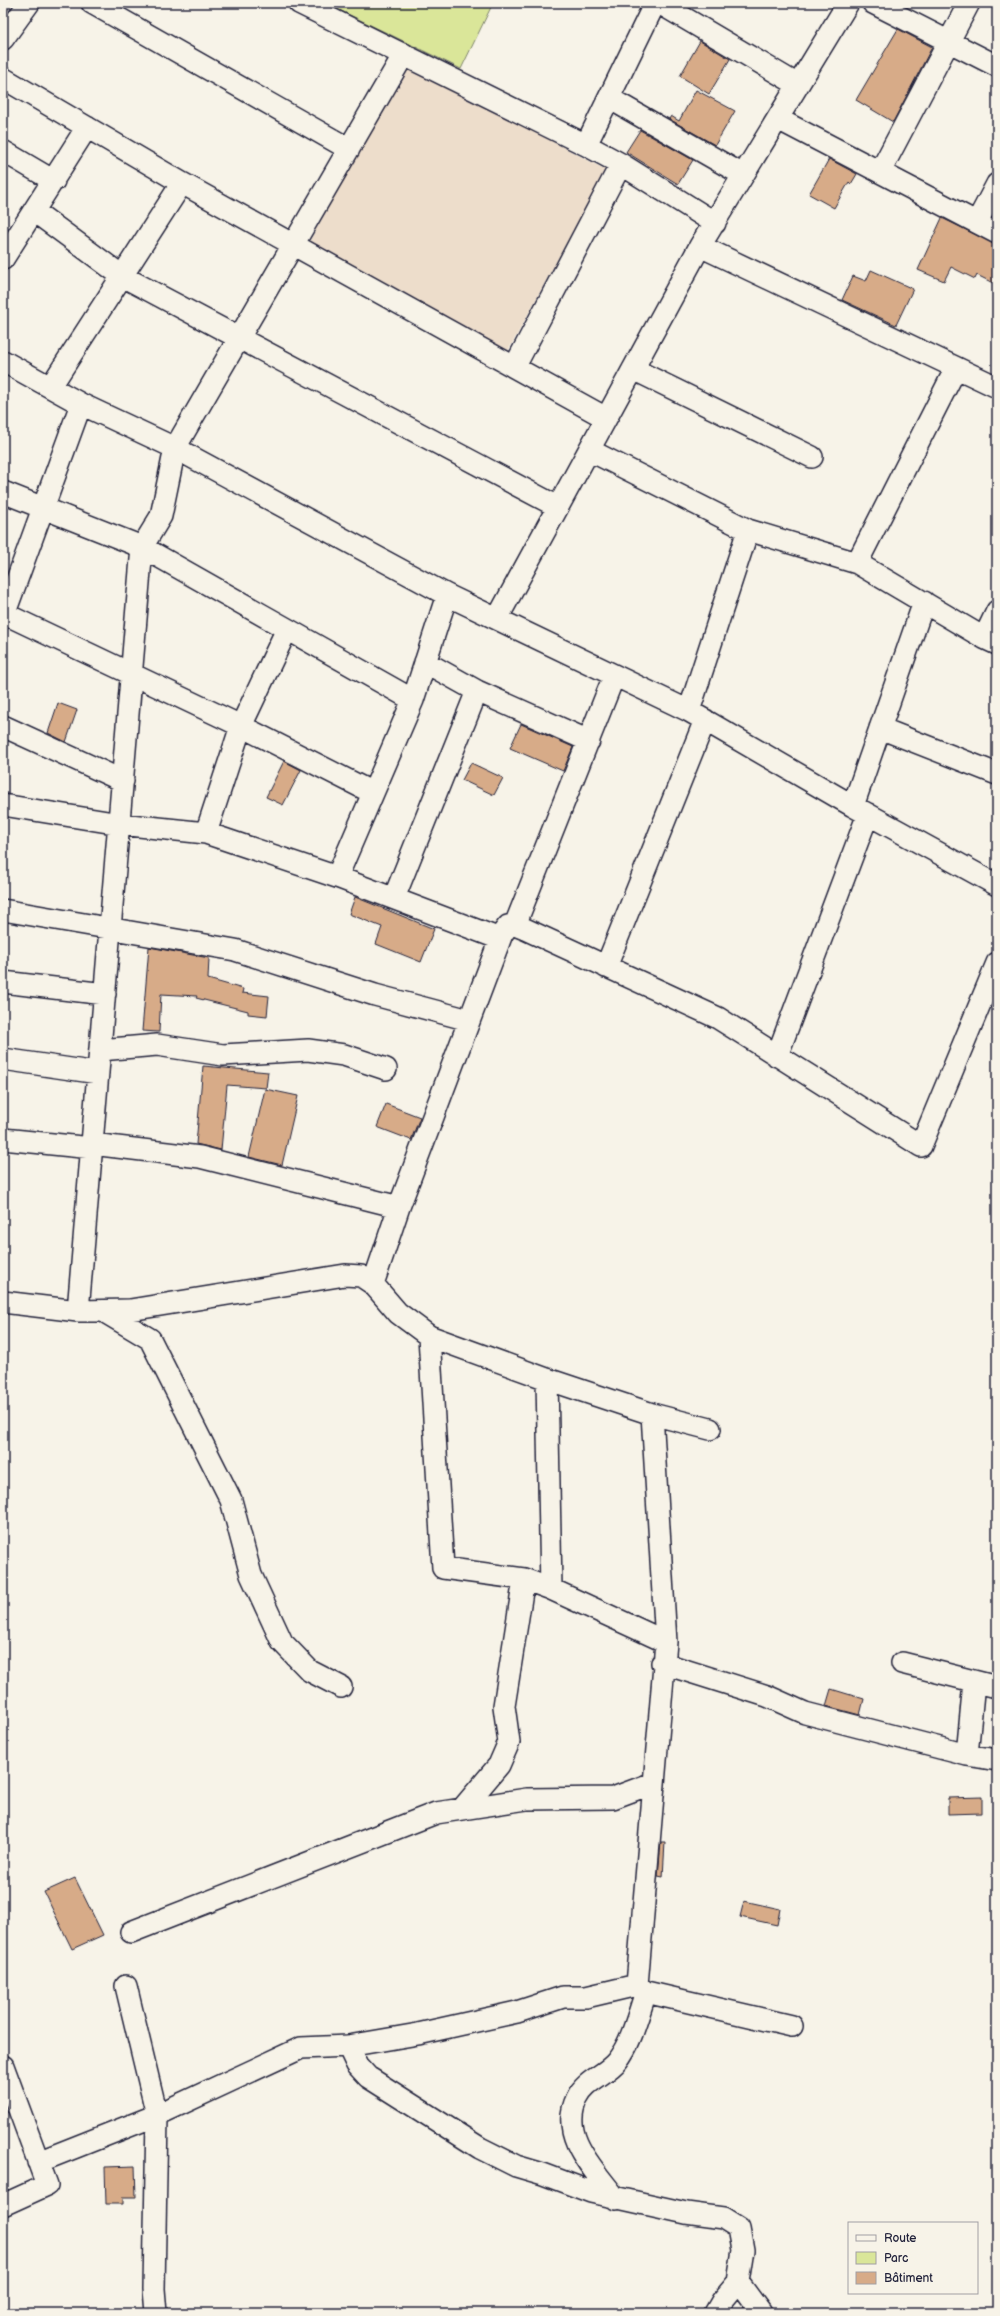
<svg xmlns="http://www.w3.org/2000/svg" width="1000" height="2316" viewBox="0 0 1000 2316" font-family="'Balsamiq Sans',sans-serif">
  <style>
    .built { fill: #edddcb }
    .green { fill: #dae699; stroke: #7e846a }
    .building { fill: #d7ab88; stroke: #22223b }
    .lines { fill: none; stroke-linecap: round; stroke-linejoin: round }
    .minor-casing { stroke: #22223b; stroke-width: 24 }
    .minor { stroke: #f7f3e8; stroke-width: 21 }
  </style>
  <rect width="100%" height="100%" fill="#f7f3e8"/>
  <filter id="ink" filterUnits="userSpaceOnUse"><feTurbulence type="fractalNoise" baseFrequency=".025" numOctaves="2"/><feDisplacementMap in="SourceGraphic" scale="8" xChannelSelector="R" yChannelSelector="G"/><feConvolveMatrix kernelMatrix="1 2 1 2 8 2 1 2 1" color-interpolation-filters="sRGB"/></filter>
  <g filter="url(#ink)">
    <path class="built" d="M406 63 606 170 508 351 308 244Z"/>
    <path class="green" d="M325 3H493L461 69Z"/>
    <path class="building" d="M898 29 932 47 893 122 856 100Z
      M700 41 730 59 709 94 680 76Z
      M696 90 735 111 715 145 669 119 671 116 679 121Z
      M640 130 693 160 678 184 626 152Z
      M829 159 857 174 851 184 849 182 834 208 809 194Z
      M942 218 997 245V285L977 275 975 279 951 267 944 281 918 270Z
      M871 270 913 289 896 325 842 300 853 276 866 281Z
      M58 703 77 710 66 742 48 733Z
      M521 724 573 747 563 771 510 748Z
      M284 761 301 770 283 805 266 797Z
      M471 763 503 778 494 795 462 780Z
      M355 897 434 929 421 962 376 944 382 927 349 914Z
      M149 947 209 958 208 979 243 989 242 993 269 996 267 1016 248 1014V1011L196 998 197 996 161 994 159 1032 142 1031Z
      M203 1066 268 1072 266 1088 227 1085 221 1150 196 1144Z
      M265 1089 298 1096 282 1165 249 1157Z
      M386 1104 420 1117 411 1140 377 1127Z
      M831 1689 864 1699 860 1715 826 1706Z
      M982 1797V1813L948 1814V1798Z
      M661 1842H665L663 1877 658 1876Z
      M75 1878 103 1935 72 1949 44 1892Z
      M744 1901 780 1909 777 1925 740 1917Z
      M135 2166 136 2197H123V2204H106L105 2167Z"/>
    <g class="lines">
      <defs>
        <path id="minor" d="M92 3 349 149
          M299 3 586 145 621 164 715 223
          M659 3 798 85
          M873 3 997 66
          M3 39 29 3
          M3 78 182 183 606 418
          M609 98 743 175
          M778 119 997 233
          M586 145 655 3
          M3 151 54 181
          M880 172 969 3
          M34 211 122 276 558 507
          M977 222 997 184
          M700 246 997 387
          M3 259 87 127
          M3 361 81 404 175 448 447 595 689 711 853 806 997 885
          M515 366 621 164
          M633 369 812 457
          M51 386 182 183
          M589 450 748 530 857 563 984 638 997 644
          M3 492 142 547 413 700
          M857 563 956 368
          M3 613 241 726 373 793
          M3 618 81 404
          M497 619 700 246 848 3
          M984 638 997 611
          M425 662 477 691 589 741
          M689 711 748 530
          M3 726 123 781
          M880 728 997 774
          M3 805 120 824 206 833 337 877 500 939
          M853 806 924 602
          M206 833 241 726 287 629
          M337 877 413 700 447 595
          M394 898 477 691
          M3 910 235 950 375 995 469 1020
          M515 925 614 676
          M606 967 705 720
          M3 982 105 994
          M100 1050 157 1045 223 1055 308 1050 344 1055 386 1069
          M777 1056 868 814
          M3 1059 98 1073
          M3 1139 92 1148
          M92 1144 200 1157 399 1207
          M373 1284 399 1207 502 934 508 926 515 925 525 929 718 1018 921 1146 997 963
          M3 1302 78 1311 130 1310 345 1275 361 1276 373 1284 398 1313 429 1336 547 1379 652 1414 710 1429
          M78 1311 142 547 161 516 175 448 404 54
          M103 1311 150 1339 231 1500 251 1575 282 1642 310 1671 341 1687
          M429 1336 443 1568 524 1579 551 1589
          M547 1379 551 1589 666 1642
          M662 1663 767 1696 805 1713 967 1755 997 1760
          M902 1663 997 1687
          M967 1755 974 1682
          M462 1809 499 1765 509 1742 504 1706 524 1579
          M131 1932 436 1813 527 1799 613 1798 653 1783
          M637 1985 666 1642 652 1414
          M126 1986 157 2115 154 2289 156 2313
          M348 2046 357 2065 368 2077 480 2148 516 2166 543 2174 591 2192 686 2213 723 2218 739 2228 743 2250 738 2282 761 2313
          M3 2066 47 2185 3 2205
          M38 2162 157 2115 301 2048 348 2046 418 2034 517 2012 563 1997H586L637 1985 646 1992 792 2026
          M616 2199C595 2170 558 2136 577 2098 585 2080 606 2075 617 2061 632 2042 638 2015 646 1992
          M715 2313 722 2301 738 2282"/>
      </defs>
      <use href="#minor" class="minor-casing"/>
      <use href="#minor" class="minor"/>
    </g>
  </g>
  <rect width="1000" height="2316" fill="none" stroke="#f7f3e8" stroke-width="16"/>
  <rect x="8" y="8" width="984" height="2300" fill="none" stroke="#22223b" stroke-width="1.5" filter="url(#ink)"/>
  <rect x="848" y="2222" width="130" height="72" fill="#f7f3e8" stroke="#a29fa3"/>
  <rect x="856" y="2235" width="20" height="6" fill="#f7f3e8" stroke="#a29fa3"/>
  <text x="884" y="2242" font-size="12" fill="#22223b">Route</text>
  <rect x="856" y="2252" width="20" height="12" fill="#dae699" stroke="#a29fa3"/>
  <text x="884" y="2262" font-size="12" fill="#22223b">Parc</text>
  <rect x="856" y="2272" width="20" height="12" fill="#d7ab88" stroke="#a29fa3"/>
  <text x="884" y="2282" font-size="12" fill="#22223b">Bâtiment</text>
</svg>
